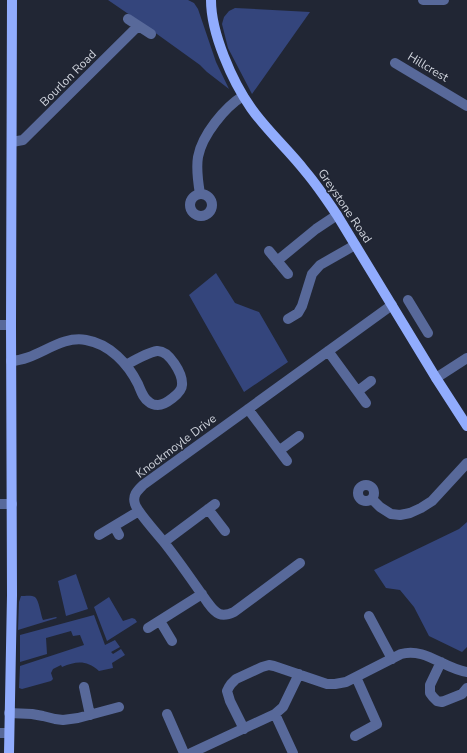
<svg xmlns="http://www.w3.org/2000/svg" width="467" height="753" viewBox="0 0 467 753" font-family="'Nunito Sans',sans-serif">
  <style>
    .green { fill: #34457c }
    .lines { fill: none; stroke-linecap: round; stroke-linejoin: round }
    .minor { stroke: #58699a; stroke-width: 10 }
    .major { stroke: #91acfd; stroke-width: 10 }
    .labels { text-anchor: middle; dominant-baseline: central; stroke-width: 3; stroke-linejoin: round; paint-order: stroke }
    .street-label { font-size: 12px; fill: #cfd3dc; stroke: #212634 }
  </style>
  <rect width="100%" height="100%" fill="#212634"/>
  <path class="green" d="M108 0H188L194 3 198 9 216 62 229 89 207 72 200 65 143 24Z
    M235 8 310 12 252 94 228 48 222 24 224 17 229 11Z
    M216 273 235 303 259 312 288 362 244 392 189 295Z
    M467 522V647L462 652 429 636 414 607 400 590 386 588 374 570 459 529Z
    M76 574 88 609 66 616 58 581Z
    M21 596C25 596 32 595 35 597 39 600 41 616 43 620L56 617 57 618 18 630 19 602Z
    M109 597 123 621 132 618 135 619 137 622 107 641 94 607Z
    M94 615 105 645 115 640 120 647 111 652 113 654 121 649 125 655 112 663 113 668 99 671C86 660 77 661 62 667L61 665 53 669 51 673 53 679 51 681 22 689 19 688 20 666 84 645 80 635 73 636 71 631 46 638 47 654 20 662V635Z"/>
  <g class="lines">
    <path class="minor" d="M423 0H444
      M128 19 151 34
      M395 63 467 106
      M12 142 23 140 138 26
      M200 194C198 182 196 169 198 157 202 135 225 107 243 96
      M190 205a11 11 0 1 1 22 0a11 11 0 1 1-22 0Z
      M269 251 288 274
      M277 261 316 229 337 215
      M408 300 428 333
      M288 319 298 313 302 306 312 274 320 265 355 245
      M0 325H11
      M328 351 366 403
      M11 361C38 360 59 335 86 340 110 344 128 364 138 384 141 391 143 398 149 402 151 404 155 405 158 405 165 405 182 393 182 385 183 374 169 350 157 351 150 352 133 361 126 365
      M436 378 467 358
      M358 391 371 381
      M248 409 287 461
      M280 450 299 436
      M358 493a8 8 0 1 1 16 0a8 8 0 1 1-16 0Z
      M372 499 380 507 391 514 400 515 410 513 421 508 432 501 467 463
      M0 504H12
      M208 509 225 531
      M114 526 119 535
      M99 535 139 511
      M164 542 215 504
      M300 563 234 612C221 618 216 614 208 603 193 582 179 561 163 541 156 532 138 513 135 504 132 495 138 490 143 485L392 305
      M369 616 392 659
      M160 621 172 641
      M148 628 202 594
      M441 662 430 685V693L433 697 437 701 442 702 462 694 467 688
      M84 687 90 715
      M9 713 32 714 43 716 55 719 63 720 78 718 119 707
      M167 714 184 753
      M275 714 293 753
      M244 729 230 701 227 691 229 687 231 684 236 679 262 667 269 665 274 666 327 684H335L346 682 401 654C425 647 444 669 467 672
      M0 733H9
      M355 736 377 724 356 677
      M191 753 275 714 283 707 299 674"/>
    <path class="major" d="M211 0C211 33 232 81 251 108 267 131 288 149 305 171 317 185 327 200 337 215L436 378 467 426
      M9 753 12 595 11 325 12 0"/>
  </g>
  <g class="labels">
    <g class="street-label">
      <text transform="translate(428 67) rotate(31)">Hillcrest</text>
      <text transform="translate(68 78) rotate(-45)">Bourlon Road</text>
      <text transform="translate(345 206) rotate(56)">Greystone Road</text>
      <text transform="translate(176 446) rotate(-37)">Knockmoyle Drive</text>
    </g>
  </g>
</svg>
